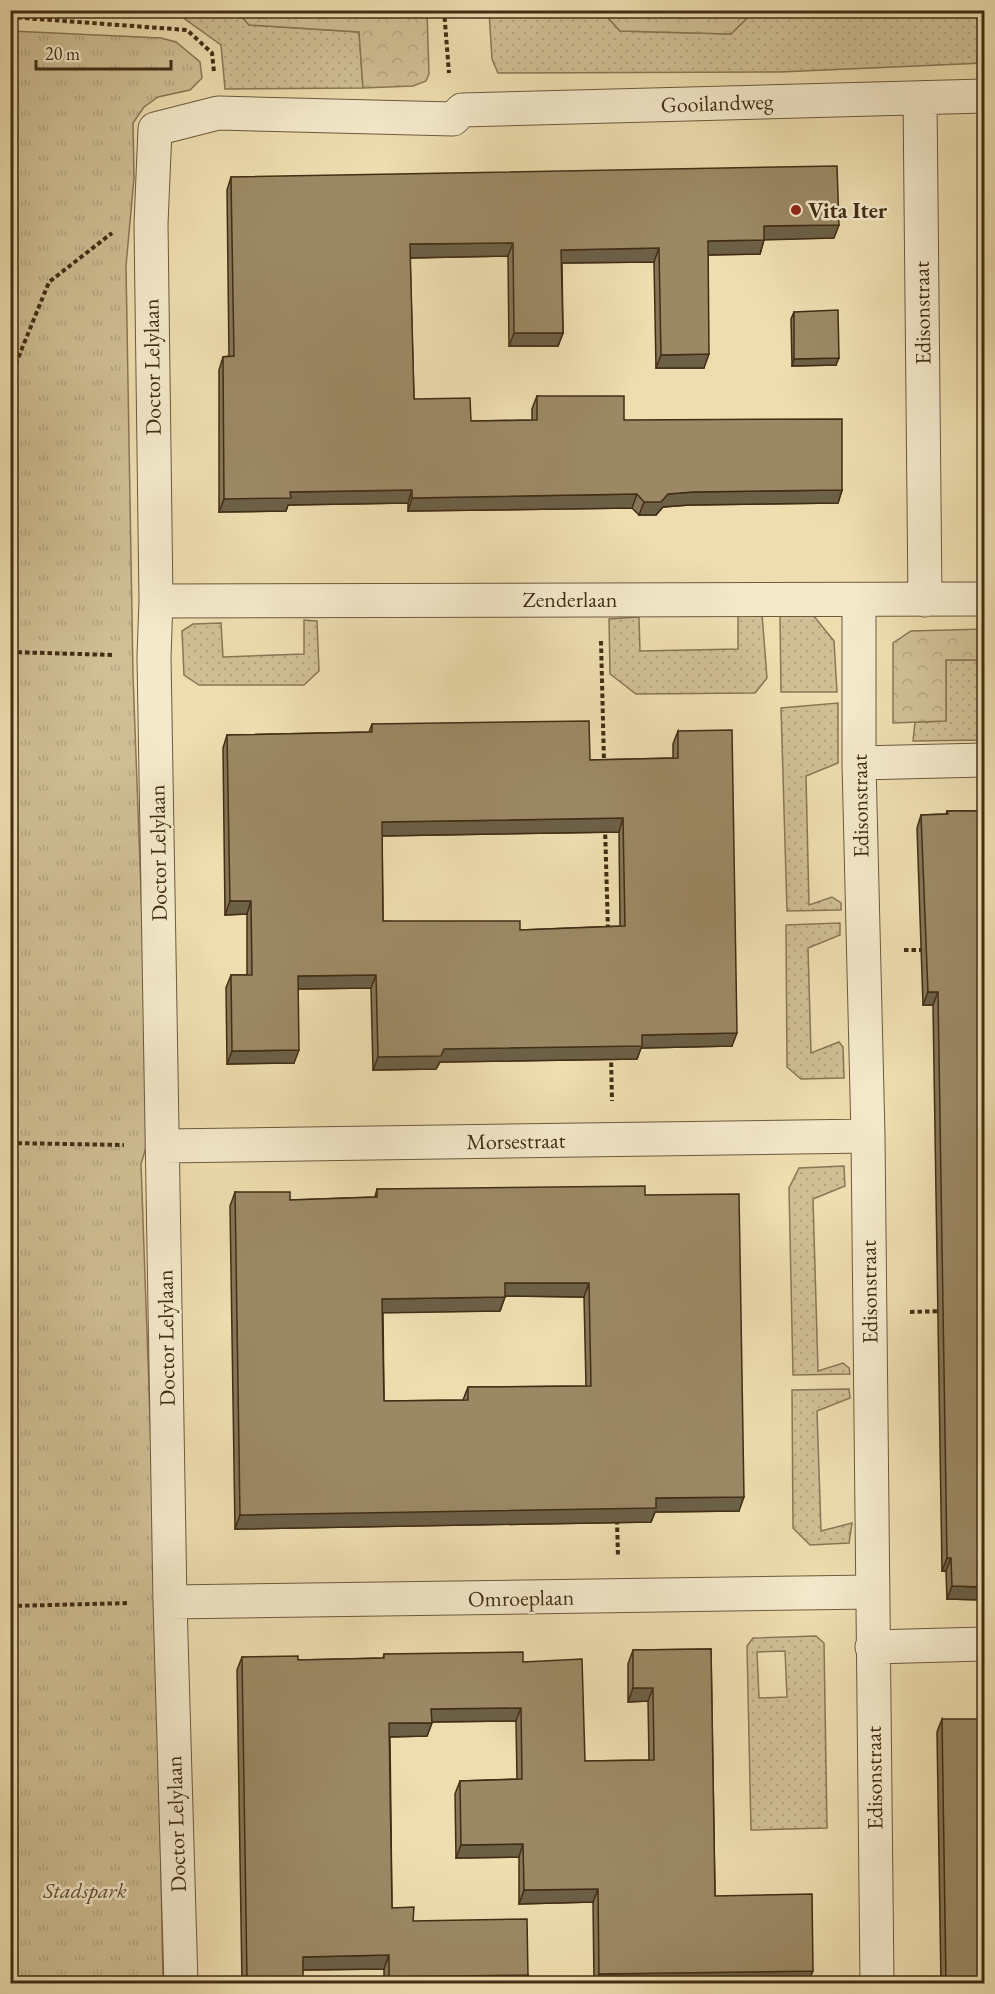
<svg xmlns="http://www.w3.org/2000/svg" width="995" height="1994" viewBox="0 0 995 1994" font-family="'EB Garamond',serif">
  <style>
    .grass { fill: url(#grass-dots); stroke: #897655; stroke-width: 1.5; fill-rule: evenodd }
    .forest { fill: url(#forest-crowns); stroke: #897655; stroke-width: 1.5 }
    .park { fill: url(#park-tufts); stroke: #897655; stroke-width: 1.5 }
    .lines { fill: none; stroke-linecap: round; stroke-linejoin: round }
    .minor-casing { stroke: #6d5a3c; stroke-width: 35 }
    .path { stroke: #422e15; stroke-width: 4; stroke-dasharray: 4.5 3; stroke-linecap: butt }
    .minor { stroke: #f3e9cb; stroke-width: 33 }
    .wall { fill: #857657; stroke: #422e15; stroke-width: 1.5; fill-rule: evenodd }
    .shaded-wall { fill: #6c6047; stroke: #422e15; stroke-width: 1.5 }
    .building { fill: #9b8965; stroke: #422e15; stroke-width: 1.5; fill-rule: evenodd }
    .poi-dot { fill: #8f2418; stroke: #f3e9cb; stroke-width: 2 }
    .labels { text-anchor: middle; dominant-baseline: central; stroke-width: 5; stroke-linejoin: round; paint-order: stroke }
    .street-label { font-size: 22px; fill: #422e15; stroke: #f3e9cb }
    .poi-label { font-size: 22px; font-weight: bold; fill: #422e15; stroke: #f3e9cb; text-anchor: start }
    .park-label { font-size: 22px; font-style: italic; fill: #5e4b2f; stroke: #f3e9cb }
  </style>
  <defs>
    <pattern id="grass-dots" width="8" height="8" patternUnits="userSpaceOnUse" patternTransform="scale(1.5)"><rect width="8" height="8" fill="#d0bf95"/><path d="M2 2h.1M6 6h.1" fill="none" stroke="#b4a480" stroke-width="1.8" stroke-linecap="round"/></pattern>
    <pattern id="forest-crowns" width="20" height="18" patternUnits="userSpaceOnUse" patternTransform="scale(1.5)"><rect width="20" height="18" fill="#d0bf95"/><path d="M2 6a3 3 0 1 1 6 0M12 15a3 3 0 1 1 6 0" fill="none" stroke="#b4a480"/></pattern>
    <pattern id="park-tufts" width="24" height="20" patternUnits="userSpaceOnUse" patternTransform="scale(1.5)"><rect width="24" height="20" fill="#d0bf95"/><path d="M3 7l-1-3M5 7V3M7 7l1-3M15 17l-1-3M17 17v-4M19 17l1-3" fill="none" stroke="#b4a480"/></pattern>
  </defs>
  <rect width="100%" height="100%" fill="#edddaf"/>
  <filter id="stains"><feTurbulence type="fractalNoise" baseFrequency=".00333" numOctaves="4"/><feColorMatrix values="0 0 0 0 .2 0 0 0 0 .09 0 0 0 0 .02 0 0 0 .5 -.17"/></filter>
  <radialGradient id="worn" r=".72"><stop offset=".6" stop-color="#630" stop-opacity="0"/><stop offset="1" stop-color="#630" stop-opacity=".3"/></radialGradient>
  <path class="grass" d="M178 11H243L242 17 249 25 359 32 363 88 225 89 221 45 178 14Z
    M489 11H602L620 31 731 34 754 11H984V63L780 72 498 73 492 59Z
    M762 614 767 678 755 693 636 694 610 674 609 619 639 617 640 651 738 649V615Z
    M780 615H813L834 641 837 692H781Z
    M304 620 317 621 319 671 304 685H199L184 675 182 631 193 624 221 623 223 657 304 654Z
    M946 660H984V740L913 741 915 722 946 721Z
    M838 703V763L806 776 809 905 832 897 841 903V910L787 911 781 708Z
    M840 923V935L808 948 811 1053 839 1042 843 1047 844 1078 801 1079 787 1067 786 925Z
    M844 1166 845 1186 813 1199 818 1371 843 1363 849 1368 850 1374 793 1375 789 1188 799 1168Z
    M849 1389 850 1398 817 1411 821 1531 852 1523 849 1543 810 1545 793 1528 792 1390Z
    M816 1636 824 1643 827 1828 751 1830 747 1646 753 1638ZM785 1651 787 1697 759 1698 757 1652Z"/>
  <path class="forest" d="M243 10 427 11 429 74 426 81 413 86 363 88 359 32 249 25 242 17Z
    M602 11H754L731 34 620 31Z
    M984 629V660H946V721L893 723V643L911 631Z"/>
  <path class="park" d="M11 31 161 38 176 42 200 62 202 78 190 90 158 97 144 107 133 123 134 178 126 266 133 675 150 1134 141 1164 156 1586 163 1983 11 1984Z"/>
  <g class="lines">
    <defs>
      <path id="minor" d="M920 98 925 600
        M156 601 984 599
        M859 601V763L868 1136 877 1984
        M859 763 984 760
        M164 1146 868 1136
        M170 1602 872 1592
        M872 1647 984 1644
        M181 1984 170 1602 154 657 156 601 151 224 155 129 218 113 453 119 462 110 984 96"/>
    </defs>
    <use href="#minor" class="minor-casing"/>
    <path class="path" d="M444 10 449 73
      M10 17 187 30 212 53 214 72
      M10 378 49 282 112 233
      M601 641 604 762
      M10 652 114 655
      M605 827 608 930
      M904 950H924
      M611 1055 612 1101
      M10 1143 124 1145
      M910 1312 942 1311
      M617 1520 618 1557
      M10 1606 130 1603"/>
    <use href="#minor" class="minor"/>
  </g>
  <path class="wall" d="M231 177 834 238 764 239 760 254 708 255 704 368H656L654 262 562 263 563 333 558 346H509L508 256 410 258 414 399 471 421 532 420V409L537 396 624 420 842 490 838 503 689 505 663 507 656 515H639L632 508 408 511V503L288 505 286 511 219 512V370L223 357 229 356 227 190Z
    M794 312 836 365 792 366 791 319Z
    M372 724 590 760 673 758V744L678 731 732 1046 641 1048 637 1059 440 1062 436 1069 373 1070 371 988 298 989 294 1063 227 1064 226 988 231 975H247V914L225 915 223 748 227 735 369 732ZM619 832 620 926 520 930 383 921 382 836Z
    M947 811H984V1600L947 1599 946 1571H942L933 1005H923L917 828 921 815 946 814Z
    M377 1189 645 1195 739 1511 655 1512 651 1522 235 1529 230 1206 235 1192 290 1200 375 1197ZM505 1296 584 1297 586 1386 468 1387 463 1400 384 1401 383 1312 500 1311Z
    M711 1649 715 1896 808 1983H594L593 1902 519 1904V1857L456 1858 455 1794 460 1781 517 1779 516 1721 432 1722 427 1736 390 1737 392 1908 413 1921 528 1975 525 1983H384V1969L303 1970 301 1983H242L237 1670 242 1657 298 1660 383 1658 384 1654 523 1662 585 1761 649 1760 648 1701 628 1702V1664L633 1650Z
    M942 1719 984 1983H941L937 1732Z"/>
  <path class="shaded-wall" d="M839 225 834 238 759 240 764 226Z
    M764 240 760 254 704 255 708 241Z
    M513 243 508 256 405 258 410 244Z
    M659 248 654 262 556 263 561 250Z
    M514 333H563L558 346H509Z
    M709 354 704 368H656L661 355Z
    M839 358 836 365 792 366 794 359Z
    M412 490 408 503 288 505 286 511 219 512 224 499 290 492Z
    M842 490 838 503 689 505 663 507 656 515H639L644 502 668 494 693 492Z
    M637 494 632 508 408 511 412 498Z
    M623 818 619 832 377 836 382 822Z
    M230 901H251L247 914 225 915Z
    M376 975 371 988 293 989 298 976Z
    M928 992H938L933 1005H923Z
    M737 1033 732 1046 641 1048 637 1059 440 1062 436 1069 373 1070 378 1057 444 1049 642 1035Z
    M299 1050 294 1063 227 1064 232 1051Z
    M505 1283H589L584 1297 500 1296Z
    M505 1297 500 1311 377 1313 382 1299Z
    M744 1497 739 1511 655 1512 651 1522 235 1529 240 1515 656 1498Z
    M947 1558H951L946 1571H942Z
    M952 1586 984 1587V1600L947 1599Z
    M633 1688H653L648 1701 628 1702Z
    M521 1708 516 1721 427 1722 431 1709Z
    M389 1723H432L427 1736 385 1737Z
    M523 1844 519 1857 456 1858 461 1845Z
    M598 1889 593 1902 519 1904 524 1890Z
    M389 1955 384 1969 298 1970 303 1957Z
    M813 1971 808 1983H595L599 1974Z
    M528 1975 525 1983H386L389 1977Z
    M292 1978H303L301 1983H290Z
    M247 1979H250L249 1983H245Z"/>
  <path class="building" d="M837 166 839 225 764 226V240L708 241 709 354 661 355 659 248 561 250 563 333H514L513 243 410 244 414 399 470 398 471 421 537 420V396H624V420L842 419V490L693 492 668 494 661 502H644L637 494 412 498V490L290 492 291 498 224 499 223 357 234 356 231 177Z
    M838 310 839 358 794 359V312Z
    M589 721 590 760 678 758V731L732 730 737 1033 642 1035V1046L444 1049 441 1056 378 1057 376 975 298 976 299 1050 232 1051 231 975H252L251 901H230L227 735 372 732V724ZM623 818 625 926 520 930V921H383L382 822Z
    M947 811H984V1587L952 1586 951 1558H947L938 992H928L921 815 948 814Z
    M645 1186V1195L739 1194 744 1497 656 1498V1508L240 1515 235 1192H290V1200L377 1197V1189ZM505 1283H589L591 1386 468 1387V1400L384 1401 382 1299 505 1297Z
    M711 1649 715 1896 812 1894 813 1971 599 1974 598 1889 524 1890 523 1844 461 1845 460 1781 522 1779 521 1708 431 1709 432 1723H389L392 1908 414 1907 413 1921 527 1919 528 1975 389 1977V1955L303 1957V1978H292V1983H250V1979H247L242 1657 298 1656V1660L384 1658V1654L523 1652V1662L582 1659 585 1761 654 1760 653 1688H633V1650Z
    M942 1719H984V1983H946Z"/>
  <circle class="poi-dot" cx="796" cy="210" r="6"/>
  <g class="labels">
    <g class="street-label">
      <text transform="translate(717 103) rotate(-2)">Gooilandweg</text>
      <text transform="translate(922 313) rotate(-91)">Edisonstraat</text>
      <text transform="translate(152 367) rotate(-91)">Doctor Lelylaan</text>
      <text x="570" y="599">Zenderlaan</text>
      <text transform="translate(860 806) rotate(-91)">Edisonstraat</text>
      <text transform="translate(158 853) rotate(-91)">Doctor Lelylaan</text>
      <text transform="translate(516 1141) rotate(-1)">Morsestraat</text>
      <text transform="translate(869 1292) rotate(-91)">Edisonstraat</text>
      <text transform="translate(166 1338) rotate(-91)">Doctor Lelylaan</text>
      <text transform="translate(521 1598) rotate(-1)">Omroeplaan</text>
      <text transform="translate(874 1778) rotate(-91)">Edisonstraat</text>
      <text transform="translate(176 1824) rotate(-92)">Doctor Lelylaan</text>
    </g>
    <g class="poi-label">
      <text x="808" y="210">Vita Iter</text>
    </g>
    <g class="park-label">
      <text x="85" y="1890">Stadspark</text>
    </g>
  </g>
  <rect width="995" height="1994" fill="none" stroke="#edddaf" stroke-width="36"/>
  <rect x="12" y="12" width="971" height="1970" fill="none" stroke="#422e15" stroke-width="3"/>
  <rect x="18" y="18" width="959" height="1958" fill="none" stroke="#422e15" stroke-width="1.5"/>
  <path d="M36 60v9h135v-9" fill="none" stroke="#422e15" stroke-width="3"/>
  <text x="45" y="60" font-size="18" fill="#422e15" stroke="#f3e9cb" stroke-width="4.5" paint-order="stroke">20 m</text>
  <rect width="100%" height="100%" filter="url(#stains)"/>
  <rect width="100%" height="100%" fill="url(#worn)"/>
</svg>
